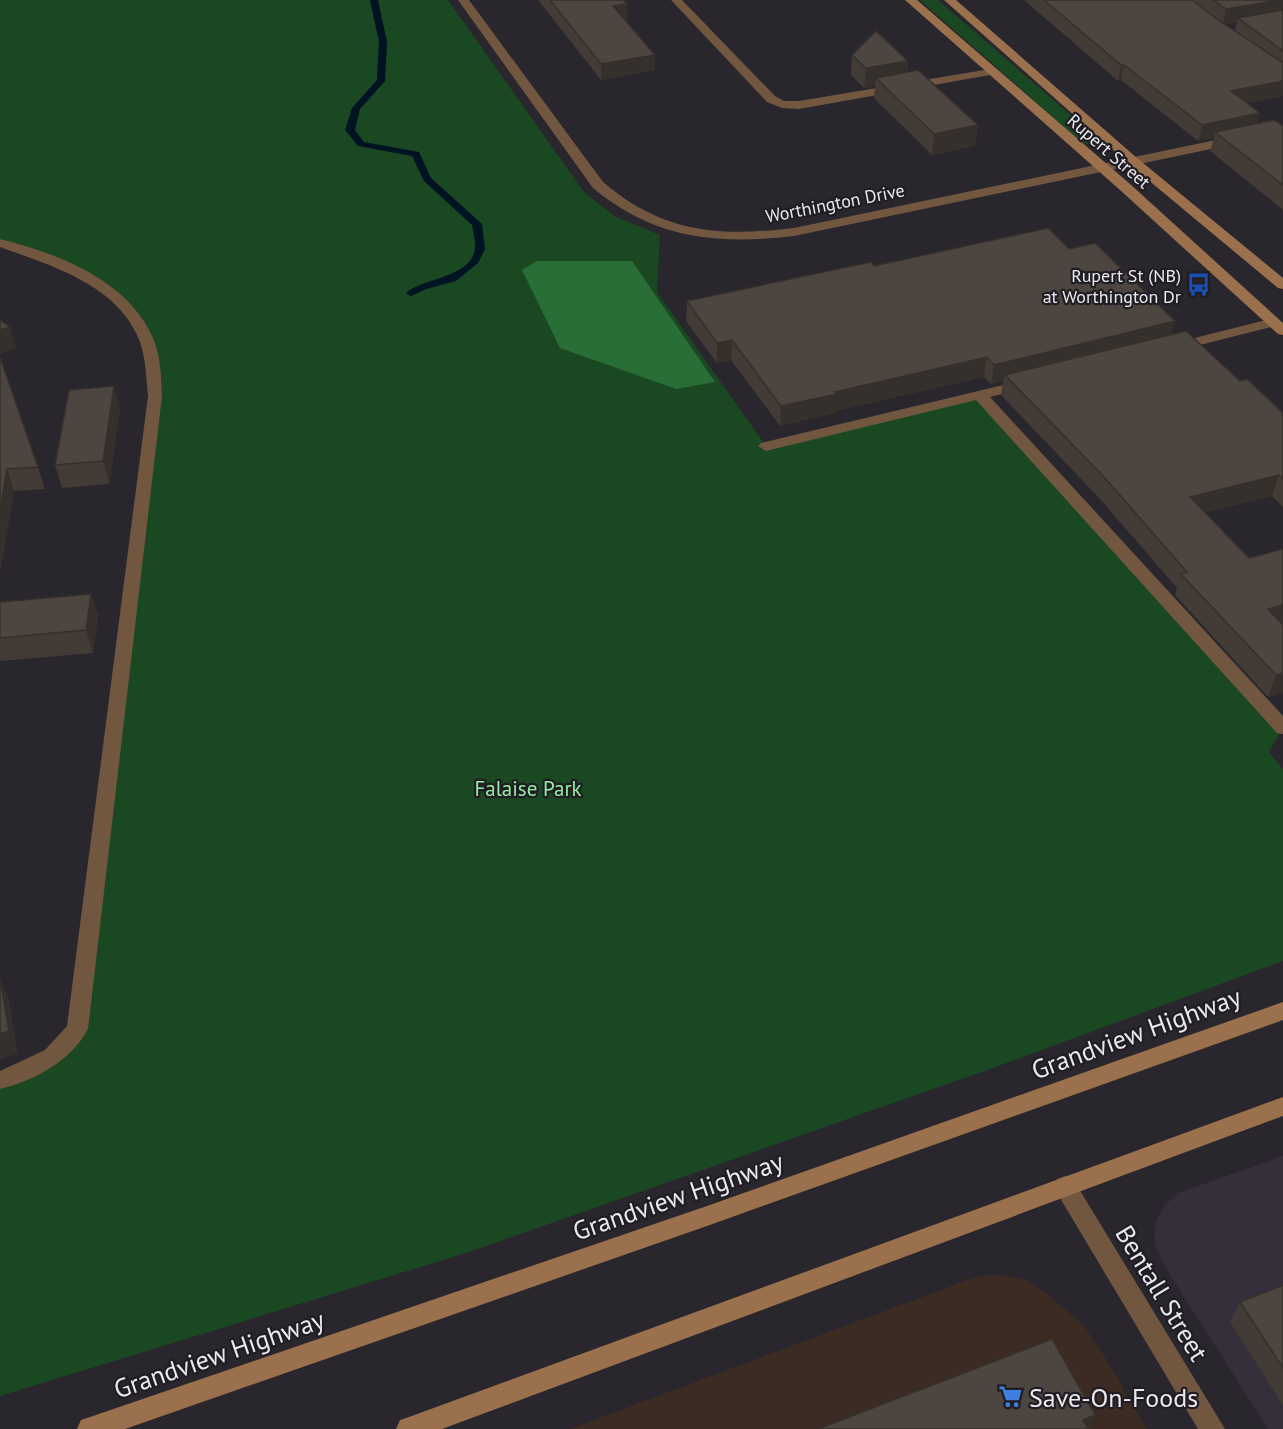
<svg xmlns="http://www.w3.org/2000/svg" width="1283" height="1429" viewBox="0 0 1283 1429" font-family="'PT Sans',sans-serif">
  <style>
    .commercial { fill: #3c2b22 }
    .built { fill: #352f3c }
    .green { fill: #194823 }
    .forest { fill: #296d37 }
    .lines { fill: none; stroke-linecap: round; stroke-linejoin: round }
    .stream { fill: #001322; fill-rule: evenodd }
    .lane { fill: #715740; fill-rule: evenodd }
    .street { fill: #715740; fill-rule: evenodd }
    .secondary { fill: #9a714c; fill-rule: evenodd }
    .wall { fill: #423b36; fill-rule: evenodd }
    .shaded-wall { fill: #36302c }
    .building { fill: #4d453f; stroke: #36302c; stroke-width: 1.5 }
    .labels { text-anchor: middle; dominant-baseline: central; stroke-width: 4.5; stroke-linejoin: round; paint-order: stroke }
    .far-street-label { font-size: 18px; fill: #ebe9ee; stroke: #201d24 }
    .far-poi-label { font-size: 18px; fill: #ebe9ee; stroke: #201d24; text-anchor: end }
    .park-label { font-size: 21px; fill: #92eda0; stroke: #201d24 }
    .near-street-label { font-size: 26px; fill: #ebe9ee; stroke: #201d24 }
    .near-poi-label { font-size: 26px; fill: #ebe9ee; stroke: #201d24; text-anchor: start }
  </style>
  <rect width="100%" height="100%" fill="#2a262e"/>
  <path class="commercial" d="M987 1275H1003L1026 1280 1045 1292 1084 1326 1103 1354 1147 1429H570L973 1278Z"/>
  <path class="built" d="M1283 1156V1429H1268L1163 1264 1155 1245 1154 1230 1157 1218 1165 1205 1178 1193Z"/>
  <path class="green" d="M0 0H448L584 192 614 216 660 235 657 292 766 446 980 395 1282 729 1269 752 1283 769V961L993 1068 469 1252 0 1396V1080L77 1029 155 396 146 338 92 280 0 243Z
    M920 0H938L1096 137 1098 140 1096 143 1087 144 1080 141Z"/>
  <path class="forest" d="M537 261H632L715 382 676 389 560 348 522 270Z"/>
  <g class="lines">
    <path class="stream" d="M370 0H378L387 42 385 81 360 109 355 130 364 142 419 152 431 178 482 224 485 249 478 263 456 281 426 289 411 296 406 293C422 278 471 278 475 249 476 242 473 232 472 225L424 181 412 156 358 146 345 130 352 108 377 80 379 42Z"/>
    <path class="lane" d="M671 0H682L775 96 784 101H799L990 69 996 72 990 75 799 109 782 108 767 102Z
      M0 239C57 253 127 280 152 336 161 355 161 376 162 396L88 1029C71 1061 34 1081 0 1089V1071L45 1050 67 1026 148 396C146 377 146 355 138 337 115 284 50 265 0 247Z
      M1274 318 1281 322 1279 325 1176 351 1169 347 1171 344Z
      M1024 380 1031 384 1029 387 990 397 1283 716V734L1277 733 976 400 766 451 758 446 761 443Z"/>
    <path class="street" d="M458 0H469L603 182C663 233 718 237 794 228L1283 126V134L794 236C717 245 654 239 593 188Z
      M1065 1176 1073 1179 1225 1429H1198L1057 1193 1054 1186 1057 1179Z"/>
    <path class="secondary" d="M905 0H917L1130 184 1283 323V335L1278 334 1120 190Z
      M944 0H956L1137 158 1283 278V289L1278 288 1129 164Z
      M1283 1002V1020L707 1226 125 1429H77L81 1420 90 1417 707 1206Z
      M1283 1097V1116L442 1429H396L400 1420 409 1417Z"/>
  </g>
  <path class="wall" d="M538 0H623L627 4V19H624L655 55V70L601 80Z
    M1024 0H1283V96L1247 103 1260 113 1257 123 1283 126V210L1210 151 1214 138 1198 141 1121 80 1118 81ZM1237 22 1235 31 1225 24H1227Z
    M852 55 908 61 907 72 978 125 975 146 932 155 874 98 875 86 864 88 851 75Z
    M1069 249 1172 334 1240 381 1283 413V507L1272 496 1205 512 1282 625 1283 693 1268 697 1175 595 1177 588 1100 499 1001 395 1003 381 991 384 984 377 835 411V413L780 426 731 360 717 363 686 321 687 301 874 266Z
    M0 357 38 467 45 489 14 491 0 572Z
    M120 409 109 484 62 488 55 465Z
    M91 594 98 616 93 653 0 661V602Z
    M1283 1285V1405L1230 1322 1240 1302Z"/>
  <path class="shaded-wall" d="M1283 0V15L1238 18 1237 22 1223 25 1226 9Z
    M627 4V19L613 21V6Z
    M655 55V70L601 80V64Z
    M908 61 906 81 876 78 875 86 864 88 866 68Z
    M1121 65H1124L1121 80 1118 81Z
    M1283 73V96L1227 107 1231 91Z
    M1260 113 1256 129 1215 132 1214 138 1198 141 1202 125Z
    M978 125 975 146 932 155 934 134Z
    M1175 321 1170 341 1005 375 1003 381 991 384 994 365Z
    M10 327 16 348 0 354V330Z
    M732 340 731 360 717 363V343Z
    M987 357 984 377 835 411V413L780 426 781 406 835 392Z
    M114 386 120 409 109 484 103 461Z
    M7 469 14 491 0 572V510Z
    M1279 475 1272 496 1184 518 1190 497Z
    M91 594 98 616 93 653 86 630Z
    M1283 605V624L1261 630 1268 609Z
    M1283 673V693L1268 697 1276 675Z
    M0 979 9 1001 18 1054 0 1059Z
    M1095 1415 1090 1429H1079L1083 1420Z"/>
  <path class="building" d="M550 0H623L627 4 613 6 655 55 601 64Z
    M1044 0H1192L1217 19 1283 63V81L1231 91 1260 113 1202 125 1124 65H1121Z
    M1213 0H1282L1226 9Z
    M1283 10V51L1238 18Z
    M876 31 908 61 866 68 852 55Z
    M918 70 978 125 934 134 876 78Z
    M1274 120 1283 126V185L1215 132Z
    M1048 228 1069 249 1095 243 1175 321 994 365 987 357 835 392 837 394 781 406 732 340 717 343 687 301 871 262 874 266Z
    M0 320 10 327 0 330Z
    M1186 331 1240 381 1247 379 1283 413V415H1282L1283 417V479L1279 475 1190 497 1249 558 1283 549V605L1268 609 1283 625V673L1276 675 1181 574 1187 572 1105 478 1005 375Z
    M0 357 38 467 7 469 0 510Z
    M114 386 103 461 55 465 69 390Z
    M91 594 86 630 0 638V602Z
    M0 979 9 1031 0 1034Z
    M1283 1285V1368L1240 1302Z
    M1052 1339 1095 1415 1083 1420 1088 1429H818Z"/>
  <defs>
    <symbol id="bus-bare" viewBox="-9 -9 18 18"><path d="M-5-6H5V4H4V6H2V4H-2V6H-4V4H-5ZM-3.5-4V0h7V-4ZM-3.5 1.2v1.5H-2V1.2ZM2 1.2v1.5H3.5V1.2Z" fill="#1a4fb4" stroke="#201d24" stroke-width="2.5" paint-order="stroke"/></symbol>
    <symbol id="supermarket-bare" viewBox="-9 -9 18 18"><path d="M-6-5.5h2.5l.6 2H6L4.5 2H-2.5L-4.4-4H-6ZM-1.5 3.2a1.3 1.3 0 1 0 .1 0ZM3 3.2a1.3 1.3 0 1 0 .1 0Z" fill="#3f7fe0" stroke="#201d24" stroke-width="2.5" paint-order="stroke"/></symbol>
  </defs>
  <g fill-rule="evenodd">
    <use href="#bus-bare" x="1182" y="268" width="33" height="33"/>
    <use href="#supermarket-bare" x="994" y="1380" width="33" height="33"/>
  </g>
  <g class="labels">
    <g class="far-street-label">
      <text transform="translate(1109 151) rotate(41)">Rupert Street</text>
      <text transform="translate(835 203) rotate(-11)">Worthington Drive</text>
    </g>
    <g class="far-poi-label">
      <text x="1181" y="275">Rupert St (NB)<tspan x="1181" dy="21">at Worthington Dr</tspan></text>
    </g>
    <g class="park-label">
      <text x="528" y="788">Falaise Park</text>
    </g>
    <g class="near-street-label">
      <text transform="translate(1136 1033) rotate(-20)">Grandview Highway</text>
      <text transform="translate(678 1196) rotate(-19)">Grandview Highway</text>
      <text transform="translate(1162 1293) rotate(59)">Bentall Street</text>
      <text transform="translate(219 1354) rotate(-19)">Grandview Highway</text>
    </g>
    <g class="near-poi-label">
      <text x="1029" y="1397">Save-On-Foods</text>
    </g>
  </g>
</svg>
